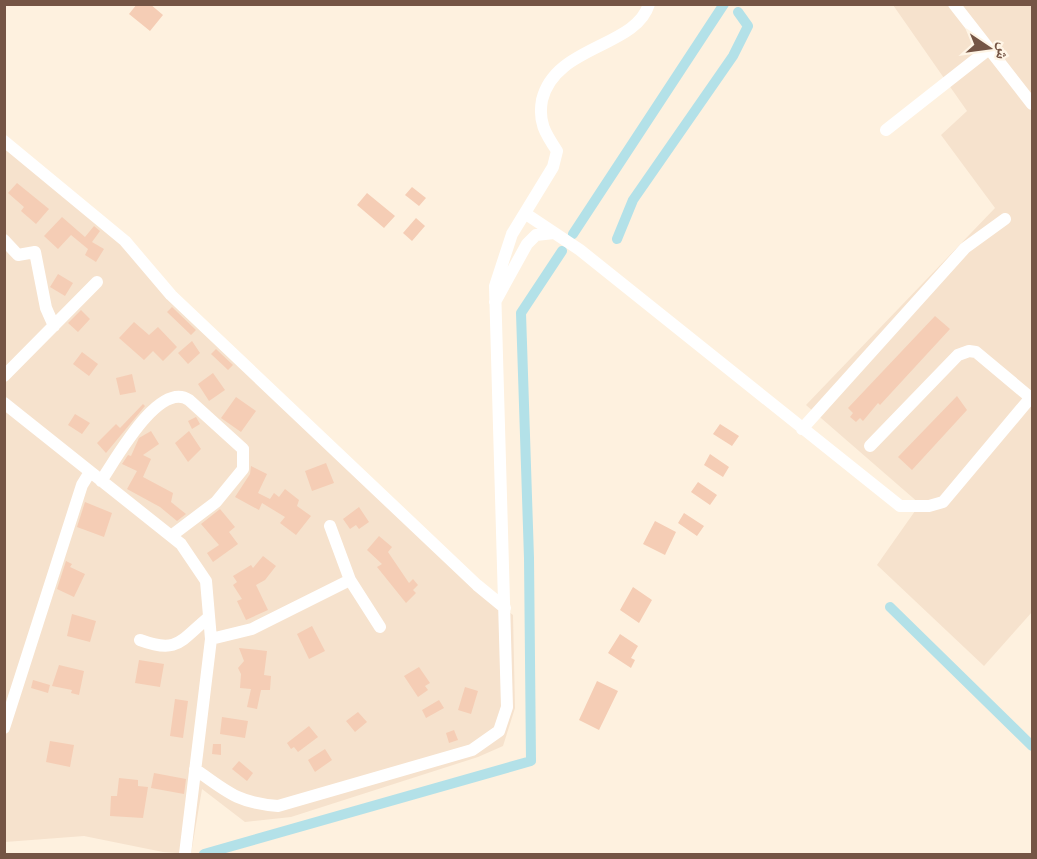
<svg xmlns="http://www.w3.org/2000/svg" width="1037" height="859" viewBox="0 0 1037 859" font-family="'Public Sans','Noto Naskh Arabic',sans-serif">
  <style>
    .residential { fill: #f6e2cd }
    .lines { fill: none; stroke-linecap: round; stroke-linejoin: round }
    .canal { stroke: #b3e1e8; stroke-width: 10 }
    .building { fill: #f5cdb5 }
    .minor { stroke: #fff; stroke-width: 12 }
  </style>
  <rect width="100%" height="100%" fill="#fef1df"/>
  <path class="residential" d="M893 5H1032V612L984 666 877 565 920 504 806 405 995 208 941 135 967 111Z
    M4 146 102 224 487 596 513 615 515 708 503 746 478 757 291 817 245 822 202 789 191 854 163 852 84 836 5 842Z"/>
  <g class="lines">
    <path class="canal" d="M573 234 724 4
      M617 239 633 200 733 56 748 26 738 12
      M890 607 1032 746
      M204 854 531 761 529 558 521 313 562 251"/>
  </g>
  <path class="building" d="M137 4H150L163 15 150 31 129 14Z
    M17 183 49 209 36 224 21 211 24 207 8 193Z
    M412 187 426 198 419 206 405 195Z
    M367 193 395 216 384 228 357 205Z
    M62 217 85 237 94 226 100 231 92 242 104 249 96 262 85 255 88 249 71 235 58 249 44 236Z
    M416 218 425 226 412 241 403 233Z
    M58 274 73 283 65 296 50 287Z
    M172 307 196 330 191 335 167 312Z
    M81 310 90 319 78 332 68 323Z
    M935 316 950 329 880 405 878 403 863 421 860 418 856 422 850 417 853 413 848 408Z
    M134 322 149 335 158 327 177 347 163 361 153 351 144 360 119 338Z
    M192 341 200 353 188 364 178 353Z
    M216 349 233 365 228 370 211 354Z
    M82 352 98 364 89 376 73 364Z
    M213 373 225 390 209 401 198 384Z
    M132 374 136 392 120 395 116 378Z
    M957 396 967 410 912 470 898 457Z
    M236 397 256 411 241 432 221 418Z
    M143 404 145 406 106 453 97 443 116 424 120 428Z
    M75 414 90 423 82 434 68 425Z
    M196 417 200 424 192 429 188 421Z
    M720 424 739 436 732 446 713 434Z
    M151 431 159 444 143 455 151 459 143 477 173 493 171 502 186 514 177 521 160 507 127 489 137 471 122 464 128 455 131 456 139 438Z
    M189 431 201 449 188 462 175 443Z
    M710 454 729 467 723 477 704 465Z
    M326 463 334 483 312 491 305 471Z
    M251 466 267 474 258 493 270 499 274 493 279 497 285 489 299 500 297 506 311 516 296 535 280 523 285 517 262 503 259 510 235 497 250 474Z
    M698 482 717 495 710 505 691 492Z
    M85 502 112 513 104 537 77 527Z
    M359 507 369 522 359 529 356 525 350 529 343 519Z
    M220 509 235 527 229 532 238 544 213 562 207 553 219 545 201 524Z
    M684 513 704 526 697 536 678 523Z
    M655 521 676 532 665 555 643 544Z
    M379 536 392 547 388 552 409 583 413 579 418 585 413 590 416 593 406 603 377 567 382 564 367 550Z
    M263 556 276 566 265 580 256 585 268 610 246 620 237 601 242 599 233 585 237 582 233 576 251 565 253 568Z
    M66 561 72 564 70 567 85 574 74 597 57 589Z
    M633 587 652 600 639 623 620 610Z
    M72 614 96 621 90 642 67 636Z
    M312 626 325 651 309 659 297 634Z
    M620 634 638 646 631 658 635 660 631 668 608 653Z
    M239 648 267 651 264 675 271 676 270 690H261L257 709 247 707 251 689 240 688 241 674 238 668 244 661Z
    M139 660 164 664 160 687 135 683Z
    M59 665 84 671 79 695 71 693 72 690 52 686Z
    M419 667 430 683 425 686 428 690 418 697 404 676Z
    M33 680 50 685 48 693 31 688Z
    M597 681 618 691 599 730 579 720Z
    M465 687 478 691 471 714 458 710Z
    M175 699 188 701 183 738 170 736Z
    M439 700 444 708 426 718 422 710Z
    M358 712 367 722 355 732 346 721Z
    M222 717 248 721 245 738 220 734Z
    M309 726 318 737 298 752 294 747 291 749 287 743Z
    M454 730 458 740 449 743 446 733Z
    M50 741 74 745 70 767 46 762Z
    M213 744H221V755L212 754Z
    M325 749 332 760 315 772 308 760Z
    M239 761 253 773 247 781 232 769Z
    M154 773 186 779 184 794 151 788Z
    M119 778 138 780V786L148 787 143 818 110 816 111 796H117Z"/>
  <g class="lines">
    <path class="minor" d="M954 4 1032 104
      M886 130 989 49
      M4 141 125 241 171 295 477 585 505 608
      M526 214 580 250 900 506H929L943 502 1032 396
      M4 240 18 255 35 252 46 308 54 326
      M495 302 527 244 536 235 554 233
      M4 376 97 282
      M4 403 181 544 206 581 211 639 185 854
      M802 429 965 248 1005 219
      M870 446 958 355 969 351 976 352 1031 398
      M101 481C116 459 159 380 189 400L243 449V469L216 502 171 536
      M350 580 380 627
      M211 639 252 629 350 580 330 526
      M140 640C178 654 180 641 209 617
      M4 728 82 485 90 472
      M195 769C227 792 238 803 278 806L472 750 499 731 507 707 495 286 512 234 553 167 557 151C545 133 538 122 542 100 555 45 636 48 649 4"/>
  </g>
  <rect width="1037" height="859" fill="none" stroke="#755545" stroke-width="12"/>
  <g transform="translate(989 48) rotate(103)" stroke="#fff5e6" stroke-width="4.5" paint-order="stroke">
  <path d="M0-4.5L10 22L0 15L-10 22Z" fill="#755545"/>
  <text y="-9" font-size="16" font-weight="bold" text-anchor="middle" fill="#755545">ش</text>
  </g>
</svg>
